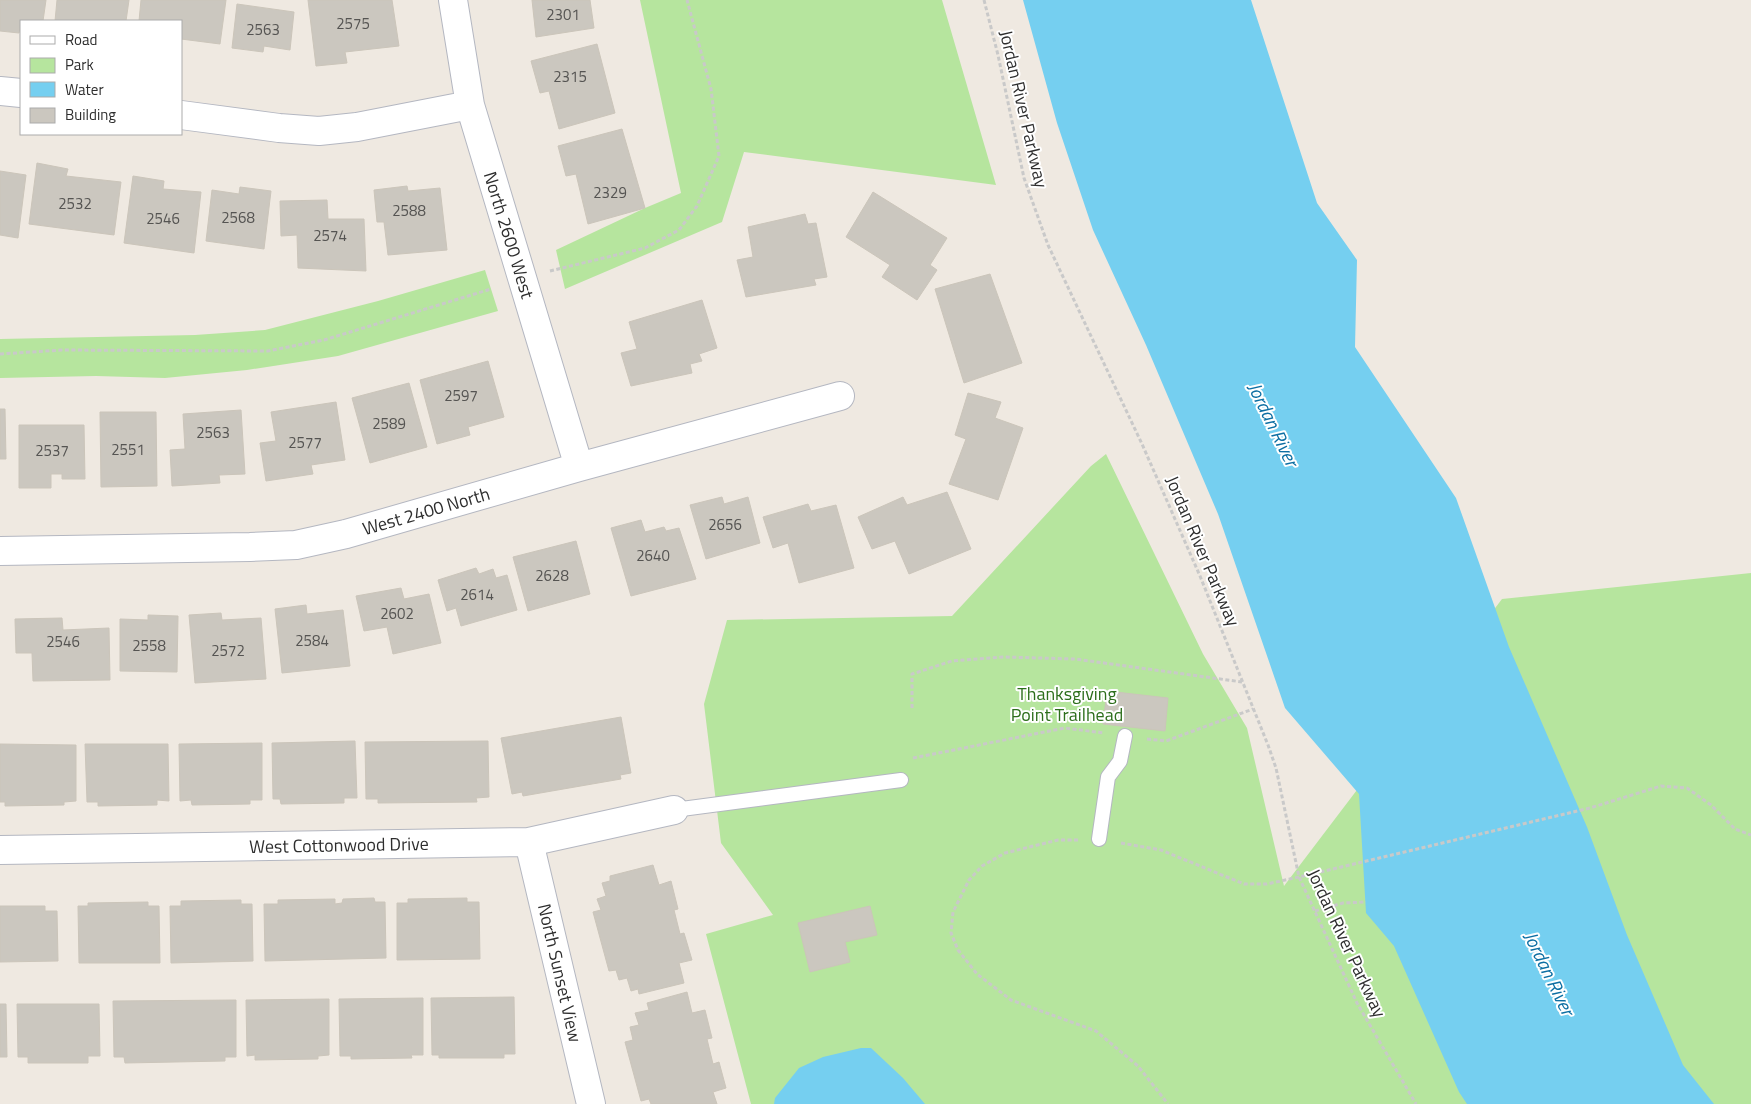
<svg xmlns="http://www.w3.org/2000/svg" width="1751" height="1104" viewBox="0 0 1751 1104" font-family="'Titillium Web',sans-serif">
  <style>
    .green { fill: #b6e59e }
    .water { fill: #75cff0 }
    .building { fill: #cbc7bf; stroke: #cbc5ba }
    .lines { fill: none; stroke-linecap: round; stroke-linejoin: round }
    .service-casing { stroke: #b4b7c1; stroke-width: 16 }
    .minor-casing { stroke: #b4b7c1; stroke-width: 30 }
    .path { stroke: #c9c9c9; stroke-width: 3; stroke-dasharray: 4 2.5; stroke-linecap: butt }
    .service { stroke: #fff; stroke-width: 14 }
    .minor { stroke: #fff; stroke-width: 28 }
    .labels { text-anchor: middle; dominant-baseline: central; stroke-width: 4; stroke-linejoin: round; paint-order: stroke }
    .number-label { font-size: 15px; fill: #555452 }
    .street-label { font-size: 18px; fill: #2e2e2e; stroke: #fff }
    .park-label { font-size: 18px; fill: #2c6e1b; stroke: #fff }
    .water-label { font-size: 19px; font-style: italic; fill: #0d6fa3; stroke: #fff }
  </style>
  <rect width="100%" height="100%" fill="#efe9e1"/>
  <path class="green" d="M640 0H942L996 185 744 152 722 222 565 289 556 250 645 208 681 193Z
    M485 270 498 311 338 356 247 370 165 378 96 376 0 378V339L195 335 265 330 378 301Z
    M1106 454 1203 654 1247 728 1284 886 1502 599 1751 573V1104H751L706 934 773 915 721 843 704 704 727 620 952 616 1091 466Z"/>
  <path class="water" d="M1023 0H1251L1317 203 1357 260 1355 347 1456 498 1509 647 1587 827 1627 935 1683 1065 1714 1104H1467L1459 1092 1394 946 1366 913 1359 794 1285 708 1218 514 1146 345 1093 230 1057 123Z
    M861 1048H871L903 1078 925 1104H774L775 1098 799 1068 823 1057Z"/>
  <path class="building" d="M0 0H46L43 21H21L19 33 0 31Z
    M57 0H129L126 21H55Z
    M141 0H226L220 44 181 39V21H139Z
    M308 0H392L399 46 345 52 347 63 316 66Z
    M532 0H590L594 28 536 37Z
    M237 4 294 12 290 50 264 46 263 52 232 48Z
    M597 44 615 113 559 129 549 91 540 93 531 61Z
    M622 129 645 208 588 224 576 174 566 176 558 146Z
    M37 163 68 169 66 176 121 182 114 235 29 224Z
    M0 171 26 175 18 238 0 235Z
    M133 176 164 181 163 189 201 192 194 253 124 243Z
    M407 186 408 191 440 188 447 250 388 255 384 222H377L374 190Z
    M240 187 271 191 264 249 206 241 212 190 239 194Z
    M873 192 947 238 930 265 937 270 917 300 882 277 890 265 846 237Z
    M327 200 328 219H364L366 271 298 268 297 235 281 236 280 201Z
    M805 214 808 224 816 223 827 277 814 279 816 285 746 297 737 260 753 257 748 227Z
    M990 274 1022 363 964 383 935 289Z
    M702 300 717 348 699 354 702 361 690 364 692 373 631 386 621 353 637 349 629 322Z
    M488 361 504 417 468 427 470 435 437 444 420 380Z
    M409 383 427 447 370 463 352 398Z
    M968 393 1001 402 995 418 1023 428 998 500 949 484 966 439 955 435Z
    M336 402 345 460 311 465 313 474 266 481 260 443 276 441 271 412Z
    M0 409H5L6 459H0Z
    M241 410 245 474 219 475 220 483 172 486 170 450 185 449 183 414Z
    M100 412H156L157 486 101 487Z
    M19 425H84L85 479H62V474H51V488H19Z
    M947 492 971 549 909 574 895 541 872 549 858 517 903 497 907 505Z
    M722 497 724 504 748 497 760 543 706 559 690 505Z
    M808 504 811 511 836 505 854 568 799 583 788 543 773 548 763 517Z
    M641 520 645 532 664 527 666 531 679 528 696 579 631 596 611 528Z
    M576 541 590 594 528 611 513 557Z
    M476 568 479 574 493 569 496 578 507 575 517 610 461 626 456 608 447 611 438 580Z
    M401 588 404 599 429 594 441 643 393 654 387 627 364 631 356 596Z
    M306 605 307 614 343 610 350 666 282 673 275 609Z
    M221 613 222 620 261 618 266 679 195 683 189 615Z
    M148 615 178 616 177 672 120 671V619L148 620Z
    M62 618 63 630 109 628 110 680 33 681 32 653H16L15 619Z
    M1107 691 1168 698 1165 731 1103 724Z
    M621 717 631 773 620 775 621 779 523 796 522 792 512 794 501 738Z
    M355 741 357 798H344V803L281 804 280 799H273L272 743Z
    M488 741 489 797 476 798 477 802 378 803V799H366L365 742Z
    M262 743V800H250V804L192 805 191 800 180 801 179 744Z
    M0 744 76 745V801L64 802V805L5 806V802H0Z
    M85 744H168L169 801 157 800V805L98 806V802H87Z
    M653 865 659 885 671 881 678 909 674 910 680 934 684 933 692 960 679 963 684 983 639 994 638 989 631 991 627 978 619 980 616 970 609 971 593 912 601 910 597 899 606 896 602 883 610 881V876Z
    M374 898 375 902H385L386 958 265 961 264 904H278V900L335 899V904L342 903 343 899Z
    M467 898V902H479L480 959 397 960V903H408V899Z
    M241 900V904H252L253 961 171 963 170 906H181V901Z
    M148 902V906H159L160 963H79L78 906H88V903Z
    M0 906H45V911H57L58 961 0 962Z
    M870 906 877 935 845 942 850 962 810 972 798 923Z
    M687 992 692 1013 705 1010 712 1038 707 1039 713 1064 719 1062 726 1088 713 1092 717 1104H651L649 1099 641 1101 625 1042 633 1040 630 1027 639 1025 635 1013 649 1010 647 1003Z
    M514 997 515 1054H504V1058H439V1055H432L431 998Z
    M423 998V1055H411L412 1058 351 1059V1056H340L339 999Z
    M329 999V1055L318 1056V1059L255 1060V1055L247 1056 246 1000Z
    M236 1000V1057H225V1061L125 1063 124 1057H114L113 1001Z
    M0 1004H6L7 1057H0Z
    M17 1004H99L100 1056H88V1063H28V1057H18Z"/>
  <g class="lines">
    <defs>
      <path id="service" d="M674 810 901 780
        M1099 839 1108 777 1120 761 1125 736"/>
      <path id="minor" d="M453 0 470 105 579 467
        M0 91 21 93
        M181 115 279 128 319 131 357 127 470 105
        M0 551 250 547 296 545 346 534 579 467 840 396
        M529 842 591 1104
        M0 850 529 842 674 810"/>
    </defs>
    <use href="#service" class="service-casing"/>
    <use href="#minor" class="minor-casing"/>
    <path class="path" d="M984 0 998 55 1024 178 1048 245 1142 444 1200 576 1268 745 1276 768 1299 877 1357 1003 1416 1104
      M550 271 645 248 679 230 697 206 719 156 711 89 687 0
      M0 354 62 350 268 351 324 340 491 289
      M912 708V674L952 661 1004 657 1075 659 1242 682
      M1147 739 1166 741 1253 709
      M913 758 1065 728 1104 733
      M1078 840H1058L1005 853 982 866 969 880 953 912 951 933 958 950 977 974 1011 1000 1096 1031 1138 1066 1168 1104
      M1121 843 1161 850 1244 884H1267L1299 877 1590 808 1661 786 1687 788 1711 805 1735 829 1751 835
      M1315 911 1343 903 1366 902"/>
    <use href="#service" class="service"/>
    <use href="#minor" class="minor"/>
  </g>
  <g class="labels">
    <g class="number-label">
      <text x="563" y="14">2301</text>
      <text x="353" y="23">2575</text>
      <text x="263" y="29">2563</text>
      <text x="570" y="76">2315</text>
      <text x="610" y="192">2329</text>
      <text x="75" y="203">2532</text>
      <text x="409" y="210">2588</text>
      <text x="238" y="217">2568</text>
      <text x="163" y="218">2546</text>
      <text x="330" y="235">2574</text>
      <text x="461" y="395">2597</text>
      <text x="389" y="423">2589</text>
      <text x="213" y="432">2563</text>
      <text x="305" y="442">2577</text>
      <text x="128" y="449">2551</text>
      <text x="52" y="450">2537</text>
      <text x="725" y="524">2656</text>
      <text x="653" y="555">2640</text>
      <text x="552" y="575">2628</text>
      <text x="477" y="594">2614</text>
      <text x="397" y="613">2602</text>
      <text x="312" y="640">2584</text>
      <text x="63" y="641">2546</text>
      <text x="149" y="645">2558</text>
      <text x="228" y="650">2572</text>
    </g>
    <g class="street-label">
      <text transform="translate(1024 109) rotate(77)">Jordan River Parkway</text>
      <text transform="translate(509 235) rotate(73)">North 2600 West</text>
      <text transform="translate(426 511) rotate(-16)">West 2400 North</text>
      <text transform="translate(1203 551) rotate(67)">Jordan River Parkway</text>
      <text transform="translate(339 845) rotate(-1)">West Cottonwood Drive</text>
      <text transform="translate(1347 943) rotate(65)">Jordan River Parkway</text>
      <text transform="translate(560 973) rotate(77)">North Sunset View</text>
    </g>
    <g class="park-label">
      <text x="1067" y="693">Thanksgiving<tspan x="1067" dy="21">Point Trailhead</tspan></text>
    </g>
    <g class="water-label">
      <text transform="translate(1274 424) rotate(64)">Jordan River</text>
      <text transform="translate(1550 973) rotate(64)">Jordan River</text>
    </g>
  </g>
  <rect x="20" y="20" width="162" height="115" fill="#ffffff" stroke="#ababab"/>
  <rect x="30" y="36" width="25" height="8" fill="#ffffff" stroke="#ababab"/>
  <text x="65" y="45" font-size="15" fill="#2e2e2e">Road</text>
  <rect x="30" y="58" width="25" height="15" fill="#b6e59e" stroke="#ababab"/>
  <text x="65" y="70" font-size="15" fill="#2e2e2e">Park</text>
  <rect x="30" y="82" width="25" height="15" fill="#75cff0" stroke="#ababab"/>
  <text x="65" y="95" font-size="15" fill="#2e2e2e">Water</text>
  <rect x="30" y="108" width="25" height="15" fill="#cbc7bf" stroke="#ababab"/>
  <text x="65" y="120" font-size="15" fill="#2e2e2e">Building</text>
</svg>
